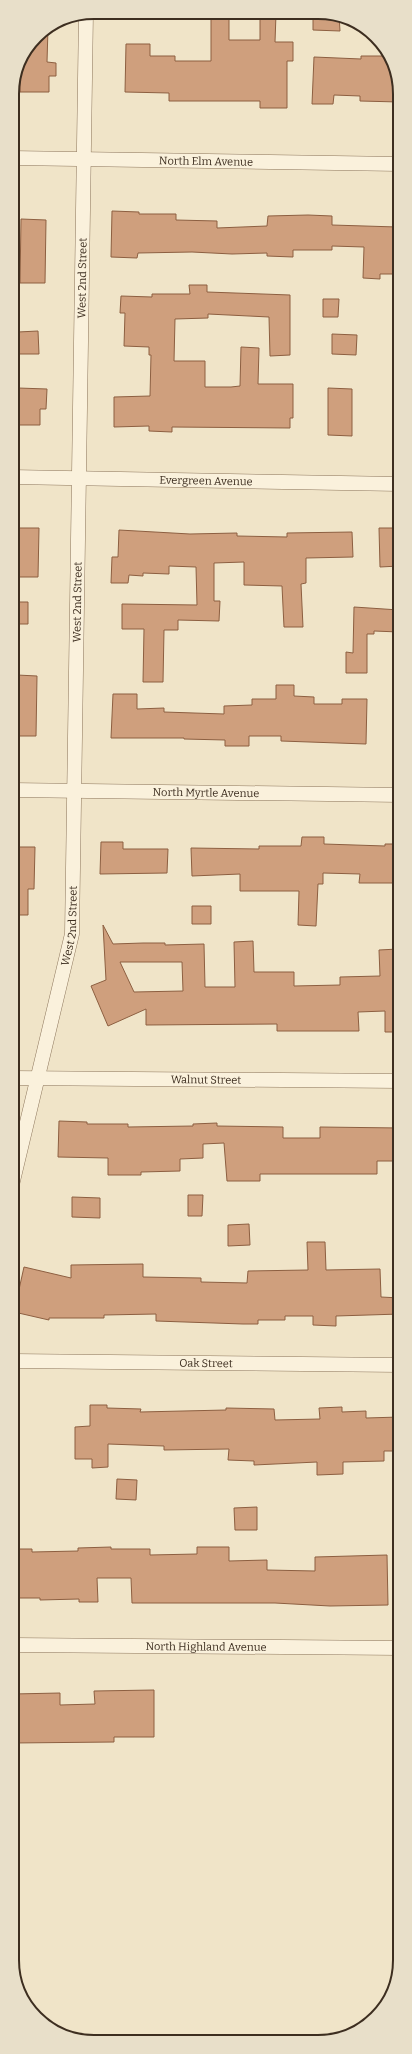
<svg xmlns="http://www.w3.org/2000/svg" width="412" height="2054" viewBox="0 0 412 2054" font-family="Bitter,serif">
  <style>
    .building { fill: #cf9f7d; stroke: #8d5f41; fill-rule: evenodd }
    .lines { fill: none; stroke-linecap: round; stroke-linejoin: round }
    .minor-casing { stroke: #8d765c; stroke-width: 15 }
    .minor { stroke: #faf1dc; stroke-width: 14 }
    .labels { text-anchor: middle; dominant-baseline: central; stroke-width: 3.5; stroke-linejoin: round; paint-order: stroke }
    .street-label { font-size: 11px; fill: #3d2e20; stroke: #f7eed8 }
    .rim { fill: none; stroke: #3d2e20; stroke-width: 2 }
  </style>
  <rect width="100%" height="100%" fill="#f0e4c8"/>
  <path class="building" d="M211 13 229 14V40H260V14H276L275 42H293V61H287V108H260V101H169V93L125 92 126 44H150V56H175V61H211Z
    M313 14 339 15 340 31 313 30Z
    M48 28 47 62 56 63V76H49V92H20V58L36 36Z
    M361 56H387L399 83V102L360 101V96L334 95 333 104H312L314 57 361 59Z
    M112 211 139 212V214H176V220L217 221V228L267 226 268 216 308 215 332 216V225L397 227 396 274H380V279L363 278 364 247 332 246V250H293V257L267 256V253L232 254 192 252 138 253 137 258 111 257Z
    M21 219 46 220 45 283H20Z
    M189 285H207V292L290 295V355L270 356 269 317 208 314V318L175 319 174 361H205V387H231L240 386 241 347 259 348 258 384H293V418H290V428L172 427V432L149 431V426L114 427V397L150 396 151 355H149V347L124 346 125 313H120L121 296 152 297V294H190Z
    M323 299H339L338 317H323Z
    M38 331 39 354H19L18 332Z
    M332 334 357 335 356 355 332 354Z
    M18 388 47 389 46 409H40V425H18Z
    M328 388 352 389V436L328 435Z
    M12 528H39L38 577H19V572H12Z
    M379 528H399V566L380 567Z
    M119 530 190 534 237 533V536L287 537V533L352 532 353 557 306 558V583L301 584 303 627H284L282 586 244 585V562L214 563V601H220L219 621 178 620V630H164L163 682H143L144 629H122V604L197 605 196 567 169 566V574L143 573V576L129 575 128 583H111L112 557H118Z
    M12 602H28V624H12Z
    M354 607 399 610V632L374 631V634H367V673H346V652L353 653Z
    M17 675 37 676 36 736H12V696L16 697Z
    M276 685H294V696L314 697V704H342V699H367L366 744 281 741V736H249V746H225V740L184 739V738H111L113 694H137V709L164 708V712L224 714V706L252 705V699H276Z
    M302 837H324V844L385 846V844H400V883H359L360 874 323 873V884H318L316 926 298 925 299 891H240V874L192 876 191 848 259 849V846H301Z
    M101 842H123V849H168L167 873 100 874Z
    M12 847H35L34 889H28V915H12Z
    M192 906H211V924H192Z
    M103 925 113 944 143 943H165V945L204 944 205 987H235L234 942 253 941 254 972H294V986L340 985V977L380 976 379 950 398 949 400 1032H385V1011L358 1012 359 1031H277V1024L146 1025V1009L108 1026 91 986 106 980ZM120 962H182L183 991 134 992Z
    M59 1121 87 1122V1124H128V1127L193 1126V1124L217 1123V1126L283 1127V1138H320V1127L400 1128V1161H377V1174H260V1181H227L224 1143 203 1144V1158L180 1159V1171L141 1172V1175H108V1158L58 1157Z
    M188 1195H203L202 1216H188Z
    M72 1197 100 1198V1218L72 1217Z
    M249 1224 250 1245 228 1246V1225Z
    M307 1242H325L326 1270 380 1269 381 1297 400 1298V1314L336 1316V1326L313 1325V1316H285V1320H258V1324H243L156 1321V1314L104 1315V1318H49V1320L14 1312 24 1267 71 1278V1265L143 1264V1277L201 1278V1282L247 1283 248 1271 308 1270Z
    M90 1405H107V1408L141 1409 140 1412 226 1410V1408L274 1409 275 1420 320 1419 319 1408 342 1407V1412L366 1411V1418L400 1417V1451H384V1461L343 1462V1474L317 1475V1462L254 1465V1461L228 1460 229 1449 164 1450V1446L108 1444V1467L92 1468V1459H75V1427L90 1426Z
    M117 1479 137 1480 136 1500 116 1499Z
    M257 1507V1530H235L234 1508Z
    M111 1547V1549H150V1555L197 1554V1547H229V1561L267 1560V1570L315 1571V1557L387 1555 388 1605 330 1606 275 1603H132L131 1578H97L98 1602H79V1599L40 1600V1598H13V1549H32V1552L78 1551V1548Z
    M154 1690V1737H114V1742L13 1743V1694L60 1693V1705L95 1704 94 1691Z"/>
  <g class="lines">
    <defs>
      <g id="minor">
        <path id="s1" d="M12 158 399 164"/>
        <path id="s2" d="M12 477 399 484"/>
        <path id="s3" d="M12 790 400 795"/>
        <path id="s4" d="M12 1078 400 1081"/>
        <path id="s5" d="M12 1185 72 934 86 13"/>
        <path id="s6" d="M13 1361 400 1365"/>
        <path id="s7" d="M13 1645 400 1648"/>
      </g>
    </defs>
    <use href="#minor" class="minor-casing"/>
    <use href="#minor" class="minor"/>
  </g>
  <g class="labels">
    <g class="street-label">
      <text stroke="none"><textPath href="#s1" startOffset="194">North Elm Avenue</textPath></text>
      <text stroke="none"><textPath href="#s5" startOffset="914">West 2nd Street</textPath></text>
      <text stroke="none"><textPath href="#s2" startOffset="194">Evergreen Avenue</textPath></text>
      <text stroke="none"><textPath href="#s5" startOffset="590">West 2nd Street</textPath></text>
      <text stroke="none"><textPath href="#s3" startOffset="194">North Myrtle Avenue</textPath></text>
      <text stroke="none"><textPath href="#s5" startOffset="266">West 2nd Street</textPath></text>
      <text stroke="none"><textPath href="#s4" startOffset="194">Walnut Street</textPath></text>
      <text stroke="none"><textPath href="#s6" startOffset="193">Oak Street</textPath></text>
      <text stroke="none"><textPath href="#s7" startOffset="193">North Highland Avenue</textPath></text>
    </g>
  </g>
  <path d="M0 0H412V2054H0ZM94 19H318A75 75 0 0 1 393 94V1960A75 75 0 0 1 318 2035H94A75 75 0 0 1 19 1960V94A75 75 0 0 1 94 19Z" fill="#e8dfc9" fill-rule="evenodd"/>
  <path class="rim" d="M94 19H318A75 75 0 0 1 393 94V1960A75 75 0 0 1 318 2035H94A75 75 0 0 1 19 1960V94A75 75 0 0 1 94 19Z"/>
</svg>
